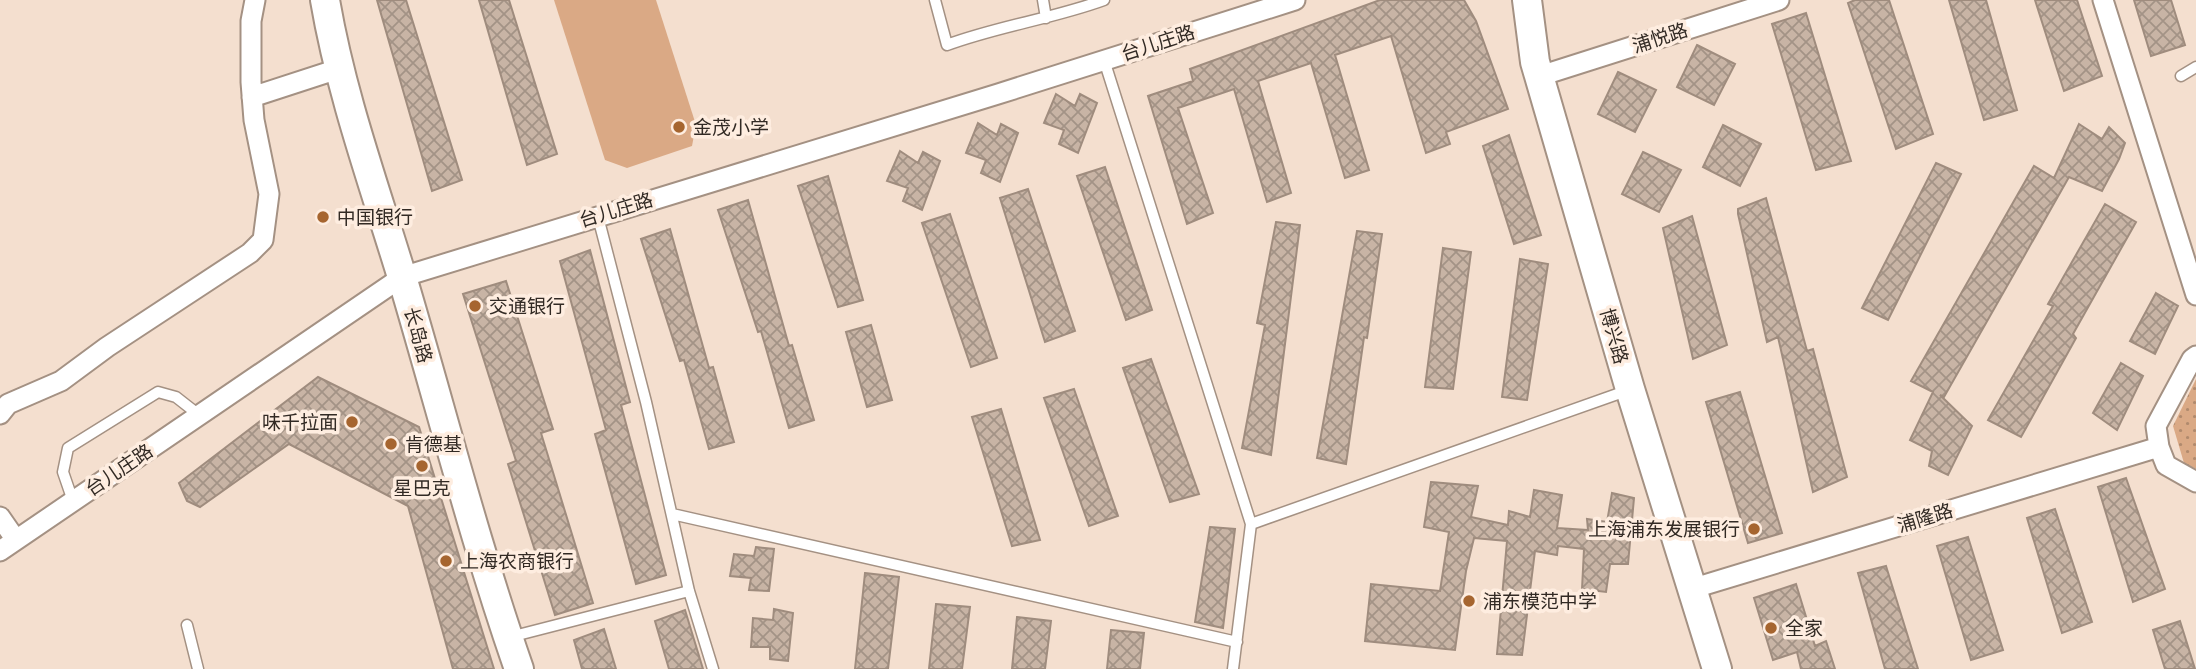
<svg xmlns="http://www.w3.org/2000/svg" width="2196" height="669" viewBox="0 0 2196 669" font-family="Poppins,'Noto Sans SC',sans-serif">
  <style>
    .park { fill: url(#park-dots) }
    .garden { fill: #daa985 }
    .building { fill: url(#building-cross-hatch); stroke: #9f8c7e; stroke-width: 2 }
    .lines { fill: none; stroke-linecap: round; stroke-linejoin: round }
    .lane-casing { stroke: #a49183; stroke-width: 13 }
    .street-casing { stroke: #a49183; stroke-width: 23 }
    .secondary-casing { stroke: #a49183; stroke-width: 32 }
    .lane { stroke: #fff; stroke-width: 10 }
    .street { stroke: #fff; stroke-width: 19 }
    .secondary { stroke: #fff; stroke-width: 28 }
    .poi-dot { fill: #a6652f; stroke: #feede0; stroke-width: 2.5 }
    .labels { text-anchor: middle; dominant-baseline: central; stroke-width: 7; stroke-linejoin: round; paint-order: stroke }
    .street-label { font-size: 19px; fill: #322a24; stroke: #feede0 }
    .poi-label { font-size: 19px; fill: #322a24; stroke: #feede0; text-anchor: start }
  </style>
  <defs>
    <pattern id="park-dots" width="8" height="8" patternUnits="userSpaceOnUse" patternTransform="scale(1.75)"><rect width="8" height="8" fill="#daa985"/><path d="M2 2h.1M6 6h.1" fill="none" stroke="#b18a6d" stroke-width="1.8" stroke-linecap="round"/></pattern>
    <pattern id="building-cross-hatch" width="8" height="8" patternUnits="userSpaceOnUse" patternTransform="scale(1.75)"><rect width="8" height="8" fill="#c8b4a5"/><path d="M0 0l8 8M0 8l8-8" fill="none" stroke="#a39386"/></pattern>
  </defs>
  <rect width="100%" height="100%" fill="#f4dfcf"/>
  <path class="park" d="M2196 379V469L2184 463 2173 426Z"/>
  <path class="garden" d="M554 0H656L696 125 692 146 627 168 605 160Z"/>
  <path class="building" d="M377 0H406L462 180 432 191Z
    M479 0H509L557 154 527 165Z
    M1380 0H1464L1476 21 1508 109 1446 132 1450 144 1426 153 1391 36 1335 55 1369 170 1345 178 1311 63 1258 81 1291 193 1267 202 1234 89 1178 108 1213 213 1187 224 1148 96 1193 81 1190 69Z
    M1855 0H1889L1933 134 1896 149 1848 3Z
    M1949 0H1986L2017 110 1984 120Z
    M2035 0H2077L2102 76 2064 91Z
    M2134 0H2171L2185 45 2151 56Z
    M1806 13 1851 161 1816 170 1772 24Z
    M1697 45 1735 64 1714 105 1677 87Z
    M1618 72 1656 90 1635 132 1598 114Z
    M1056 94 1075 106 1080 94 1097 103 1078 153 1059 144 1064 130 1044 123Z
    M978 123 997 135 1001 124 1018 133 1000 182 981 173 986 160 966 153Z
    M2079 124 2102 139 2109 127 2125 143 2119 159 2102 191 2069 177 1944 397 1940 395 1972 426 1948 475 1929 466 1932 451 1910 440 1933 392 1911 381 2034 166 2054 178Z
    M1723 125 1761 144 1740 186 1703 167Z
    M1509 135 1541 235 1514 244 1483 146Z
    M900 151 918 163 923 152 940 161 922 210 903 201 908 188 887 181Z
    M1643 152 1681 170 1659 212 1622 194Z
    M1936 163 1961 174 1888 320 1862 308Z
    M1105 167 1152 310 1126 320 1077 176Z
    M828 176 863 300 838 307 798 186Z
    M1028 189 1075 331 1045 342 1000 198Z
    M1766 198 1807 351 1813 349 1847 477 1813 492 1778 337 1767 342 1738 214V209Z
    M748 200 789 346 792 345 814 420 789 428 761 331 758 332 718 210Z
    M2105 204 2136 222 2073 334 2076 338 2021 437 1988 420 2053 306 2048 304Z
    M950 214 997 358 971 367 922 223Z
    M1692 216 1727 345 1693 359 1663 228Z
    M1276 222 1300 225 1271 455 1242 448 1265 325 1257 323Z
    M670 229 709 368 713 367 734 442 709 449 684 360 680 361 641 239Z
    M1357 231 1382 234 1367 338 1364 337 1346 464 1317 458Z
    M1443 248 1471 252 1453 389 1425 387Z
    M590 250 630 402 621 405 666 575 636 584 595 434 606 430 560 261Z
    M1520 259 1548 264 1527 400 1502 397Z
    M506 281 553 429 541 433 593 603 555 615 508 464 516 461 463 294Z
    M2156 293 2178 306 2155 354 2130 341Z
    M871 325 892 400 867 407 846 332Z
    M1151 359 1199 494 1170 502 1123 368Z
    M2121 363 2143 376 2117 430 2093 413Z
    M318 377 419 427 494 669H453L408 506 289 444 200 507 187 501 179 483Z
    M1074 389 1118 516 1089 526 1044 398Z
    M1740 392 1782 533 1748 543 1706 402Z
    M1001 409 1040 540 1012 546 972 417Z
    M2126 478 2165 589 2133 602 2098 487Z
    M1431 482 1478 486 1471 517 1508 525 1509 511 1530 517 1534 490 1562 495 1557 528 1588 530 1587 519 1607 522 1612 493 1634 498 1628 564H1610L1606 592 1582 589 1584 549 1558 546 1557 555 1535 551 1522 655 1497 654 1507 541 1474 538 1466 571 1455 650 1365 641 1371 584 1440 591 1449 532 1424 527Z
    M2055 509 2092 622 2062 633 2027 518Z
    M1210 527 1235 529 1223 628 1195 622Z
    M1968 537 2003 650 1971 660 1937 546Z
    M756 547 774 549 769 591 749 590 751 578 730 576 734 554 754 556Z
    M1886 566 1918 669H1885L1858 573Z
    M865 573 899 577 888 669H855Z
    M1796 584 1815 646 1826 641 1835 669H1801L1797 652 1773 660 1754 598Z
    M936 604 970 607 962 669H929Z
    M774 609 793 613 788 661 770 659V647H751L753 618 773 620Z
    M685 610 703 669H669L655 621Z
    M1017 617 1051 621 1045 669H1012Z
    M2180 621 2195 669H2165L2153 630Z
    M604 629 616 669H582L574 640Z
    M1111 630 1144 633 1140 669H1107Z"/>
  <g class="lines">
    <defs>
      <path id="lane" d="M935 0 947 45C998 26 1052 19 1104 0
        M1043 0 1046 18
        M1104 60 1251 524 1233 669
        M2181 76 2196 67
        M598 217 646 402 689 591 713 669
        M73 501 63 472 68 448 158 392 176 397 199 415
        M672 514 1237 642
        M1251 524 1626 391
        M187 625 198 669
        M510 637 689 591"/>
      <path id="street" d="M2103 0 2196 295
        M1540 76 1779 0
        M252 97 338 69
        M2196 356 2192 359 2156 426 2159 447 2166 465 2196 482
        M0 414 8 404 61 381 107 347 250 253 263 240 269 194 254 120 251 82V21L255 0
        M0 517 16 540
        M0 551 402 277 998 94 1295 0
        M1691 589 2159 447"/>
      <path id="secondary" d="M325 0C341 94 374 185 402 277 441 408 474 540 519 669
        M1527 0 1535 62 1630 389 1717 669"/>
    </defs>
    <use href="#lane" class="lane-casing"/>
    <use href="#street" class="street-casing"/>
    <use href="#secondary" class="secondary-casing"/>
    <use href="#lane" class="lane"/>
    <use href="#street" class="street"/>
    <use href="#secondary" class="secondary"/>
  </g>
  <g class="poi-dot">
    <circle cx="679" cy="127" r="7"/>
    <circle cx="323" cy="217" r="7"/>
    <circle cx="475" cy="306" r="7"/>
    <circle cx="352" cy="422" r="7"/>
    <circle cx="391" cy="444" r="7"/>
    <circle cx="422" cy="466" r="7"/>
    <circle cx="1754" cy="529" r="7"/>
    <circle cx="446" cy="561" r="7"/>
    <circle cx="1469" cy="601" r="7"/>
    <circle cx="1771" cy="628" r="7"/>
  </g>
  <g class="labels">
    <g class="street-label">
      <text transform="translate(1660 38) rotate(-18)">浦悦路</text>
      <text transform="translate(1158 43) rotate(-18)">台儿庄路</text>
      <text transform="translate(616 210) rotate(-17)">台儿庄路</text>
      <text transform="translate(418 335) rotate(74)">长岛路</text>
      <text transform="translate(1614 336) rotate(74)">博兴路</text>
      <text transform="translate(119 470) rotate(-34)">台儿庄路</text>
      <text transform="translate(1925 518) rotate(-17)">浦隆路</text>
    </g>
    <g class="poi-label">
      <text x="693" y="127">金茂小学</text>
      <text x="337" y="217">中国银行</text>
      <text x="489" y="306">交通银行</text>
      <text x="338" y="422" text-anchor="end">味千拉面</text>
      <text x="405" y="444">肯德基</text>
      <text x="422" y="488" text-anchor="middle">星巴克</text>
      <text x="1740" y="529" text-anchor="end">上海浦东发展银行</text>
      <text x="460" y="561">上海农商银行</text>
      <text x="1483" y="601">浦东模范中学</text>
      <text x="1785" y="628">全家</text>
    </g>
  </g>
</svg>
